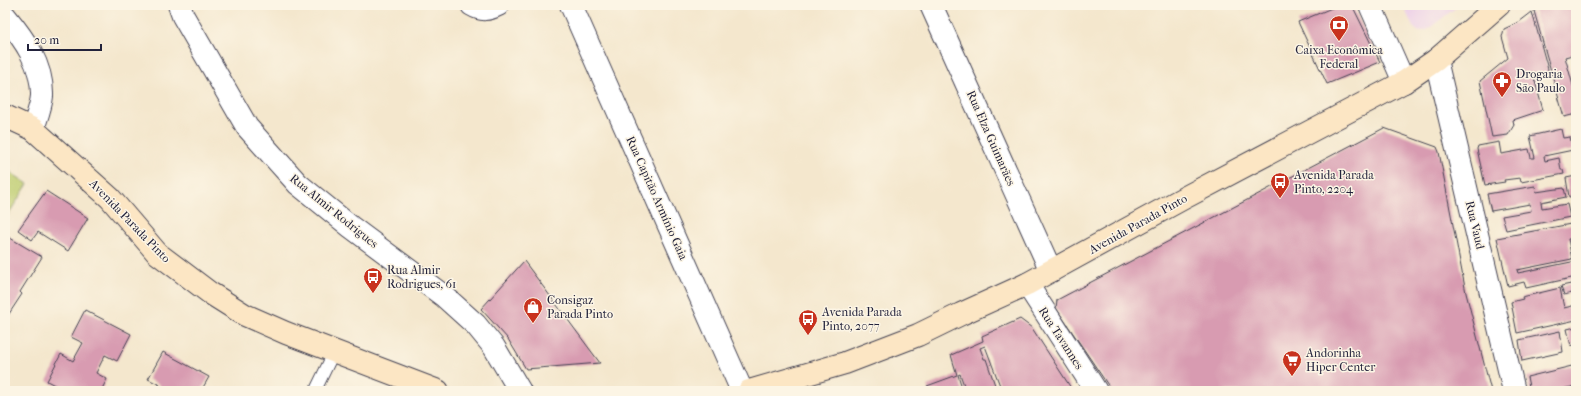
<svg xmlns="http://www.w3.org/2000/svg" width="1581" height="396" viewBox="0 0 1581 396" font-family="'IM FELL French Canon',serif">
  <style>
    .built { fill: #edd0e8 }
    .green { fill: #becc6e; stroke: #707754 }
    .building { fill: #d89bb1 }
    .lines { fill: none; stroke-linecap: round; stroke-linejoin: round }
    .service-casing { stroke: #424051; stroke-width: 13 }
    .minor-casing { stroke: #424051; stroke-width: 24 }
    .tertiary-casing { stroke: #424051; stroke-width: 24 }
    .secondary-casing { stroke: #424051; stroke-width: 24 }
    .service { stroke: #fff; stroke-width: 11 }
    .minor { stroke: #fff; stroke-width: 22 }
    .tertiary { stroke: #fff; stroke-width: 22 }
    .secondary { stroke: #fce6c4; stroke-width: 22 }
    .labels { text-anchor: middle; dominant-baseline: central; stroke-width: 3; stroke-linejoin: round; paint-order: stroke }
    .poi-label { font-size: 12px; fill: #22223b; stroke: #fcf5e5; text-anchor: start }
    .street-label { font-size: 12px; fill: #22223b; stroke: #fcf5e5 }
  </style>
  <rect width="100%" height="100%" fill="#fcf5e5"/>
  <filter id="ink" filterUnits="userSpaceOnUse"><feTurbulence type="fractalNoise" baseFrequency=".025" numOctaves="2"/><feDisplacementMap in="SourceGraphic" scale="8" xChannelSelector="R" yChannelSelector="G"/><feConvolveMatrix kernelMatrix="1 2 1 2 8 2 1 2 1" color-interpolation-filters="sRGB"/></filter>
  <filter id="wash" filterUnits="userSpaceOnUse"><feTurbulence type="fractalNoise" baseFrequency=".012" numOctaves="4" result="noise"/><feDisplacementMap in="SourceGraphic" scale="16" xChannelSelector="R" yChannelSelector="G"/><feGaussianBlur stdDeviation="0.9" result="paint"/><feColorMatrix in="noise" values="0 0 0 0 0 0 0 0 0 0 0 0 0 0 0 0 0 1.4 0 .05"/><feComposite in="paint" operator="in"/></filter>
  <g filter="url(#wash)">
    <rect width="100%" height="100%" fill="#f4e7cd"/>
    <path class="built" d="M1403 5H1459L1427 30 1419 32 1413 27Z"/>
    <path class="green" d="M10 172 28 184 5 219V179Z"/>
    <g id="blocks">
      <path class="building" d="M1339 5H1352L1380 62 1327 84 1298 22Z
        M1542 5H1576V54L1565 57 1576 96V114L1564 117 1534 11Z
        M1532 12 1549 73 1534 78 1543 110 1513 120 1514 125 1508 135 1492 137 1480 81 1508 58 1502 37 1504 29 1519 22Z
        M1384 128 1437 147 1439 152 1466 293 1491 391H1112L1056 308 1057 300Z
        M1561 129 1563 138 1570 137 1573 150 1544 156 1545 161 1559 158 1561 170H1563L1564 174 1521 182 1520 178 1504 180 1505 182 1485 185 1477 149 1478 146 1499 142 1501 154 1529 149 1531 158H1535L1530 136Z
        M1576 176V196L1569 197 1566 178Z
        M1535 186 1536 192 1564 188 1566 197 1541 202 1542 208 1567 204 1570 217 1506 230 1502 216 1531 211 1530 204 1491 211 1487 194Z
        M46 191 88 218 68 251 38 232 32 240 18 230Z
        M1576 223V238L1568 239 1572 259 1517 270 1518 273 1576 261V277L1526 288 1524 282 1508 286 1497 238Z
        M5 235 42 257 20 292 22 294 5 320Z
        M524 261 600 363 526 369 508 339 481 309Z
        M1576 283V292L1564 295 1561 286Z
        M1560 288 1564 308 1576 305V320L1517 333 1511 302 1523 299 1522 297Z
        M85 310 131 334 117 361 105 355 96 373 107 379 101 391H66L47 381 61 354 73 361 83 343 71 337Z
        M1020 319 1032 328 1073 391H1002L985 346 980 348 984 359H986L997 391H966L960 374 958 375 963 391H929L927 386 957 375 951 355 983 341 982 336Z
        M1576 327V344L1571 346 1567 329Z
        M1560 331 1563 352 1522 361 1519 340Z
        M163 352 209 377 201 391H157L160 385 148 379Z
        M1576 365V386L1553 391H1530L1527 377Z"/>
    </g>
  </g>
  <g filter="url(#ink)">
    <use href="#blocks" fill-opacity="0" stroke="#424051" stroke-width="1"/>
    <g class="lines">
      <defs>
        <path id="service" d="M315 391 334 352"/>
        <path id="minor" d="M472 5C482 11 488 10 498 5
          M571 5 742 391
          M931 5 1051 271
          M1370 5 1404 82
          M5 16C24 39 43 65 42 96 41 107 36 119 33 129
          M1436 60 1514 391
          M1027 284 1096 391"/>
        <path id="tertiary" d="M179 5 183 16 247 127 298 184 351 227 445 297 476 325 494 347 520 391"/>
        <path id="secondary" d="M5 116 33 129 110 198 157 253 210 293 245 315 286 333 438 391
          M749 391 845 363 918 335 961 314 1027 284 1182 199 1404 82 1436 60 1499 5"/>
      </defs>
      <use href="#service" class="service-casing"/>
      <use href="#minor" class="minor-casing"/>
      <use href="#tertiary" class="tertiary-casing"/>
      <use href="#secondary" class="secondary-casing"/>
      <use href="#service" class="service"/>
      <use href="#minor" class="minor"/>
      <use href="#tertiary" class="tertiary"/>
      <use href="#secondary" class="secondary"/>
    </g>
  </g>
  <defs>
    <symbol id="bank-pin" viewBox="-11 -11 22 30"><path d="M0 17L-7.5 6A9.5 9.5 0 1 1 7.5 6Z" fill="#c8321e" stroke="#fcf5e5"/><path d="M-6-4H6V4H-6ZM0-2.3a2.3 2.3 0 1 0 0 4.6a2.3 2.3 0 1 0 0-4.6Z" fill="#fff"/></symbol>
    <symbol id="pharmacy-pin" viewBox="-11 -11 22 30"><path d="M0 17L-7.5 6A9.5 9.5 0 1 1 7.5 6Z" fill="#c8321e" stroke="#fcf5e5"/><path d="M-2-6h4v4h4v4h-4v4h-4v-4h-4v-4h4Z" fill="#fff"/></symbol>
    <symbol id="bus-pin" viewBox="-11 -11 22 30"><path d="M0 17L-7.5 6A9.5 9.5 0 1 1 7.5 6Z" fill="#c8321e" stroke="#fcf5e5"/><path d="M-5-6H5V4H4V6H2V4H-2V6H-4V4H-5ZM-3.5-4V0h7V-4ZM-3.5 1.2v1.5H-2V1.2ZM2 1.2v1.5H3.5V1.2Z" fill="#fff"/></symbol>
    <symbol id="shop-pin" viewBox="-11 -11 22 30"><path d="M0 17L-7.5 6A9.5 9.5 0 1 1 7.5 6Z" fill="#c8321e" stroke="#fcf5e5"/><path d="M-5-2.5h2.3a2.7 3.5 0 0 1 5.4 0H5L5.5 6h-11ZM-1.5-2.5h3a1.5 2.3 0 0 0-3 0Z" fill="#fff"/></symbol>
    <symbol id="supermarket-pin" viewBox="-11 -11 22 30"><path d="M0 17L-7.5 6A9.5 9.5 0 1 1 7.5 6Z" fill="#c8321e" stroke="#fcf5e5"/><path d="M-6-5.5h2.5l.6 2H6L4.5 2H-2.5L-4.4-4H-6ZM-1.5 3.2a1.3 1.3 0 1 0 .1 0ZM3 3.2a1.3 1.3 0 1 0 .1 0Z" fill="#fff"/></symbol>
  </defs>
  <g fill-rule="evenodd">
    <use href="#bank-pin" x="1328" y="14" width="22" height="30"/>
    <use href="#pharmacy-pin" x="1491" y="70" width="22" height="30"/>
    <use href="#bus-pin" x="1269" y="171" width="22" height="30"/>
    <use href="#bus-pin" x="362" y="266" width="22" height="30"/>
    <use href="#shop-pin" x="522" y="296" width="22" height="30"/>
    <use href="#bus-pin" x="797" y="308" width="22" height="30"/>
    <use href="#supermarket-pin" x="1281" y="349" width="22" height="30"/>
  </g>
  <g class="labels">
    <g class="poi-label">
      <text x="1339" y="50" text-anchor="middle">Caixa Econômica<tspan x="1339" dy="14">Federal</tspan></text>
      <text x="1516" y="74">Drogaria<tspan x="1516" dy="14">São Paulo</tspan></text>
      <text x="1294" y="175">Avenida Parada<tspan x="1294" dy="14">Pinto, 2204</tspan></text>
      <text x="387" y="270">Rua Almir<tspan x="387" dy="14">Rodrigues, 61</tspan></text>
      <text x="547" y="300">Consigaz<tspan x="547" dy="14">Parada Pinto</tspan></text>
      <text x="822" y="312">Avenida Parada<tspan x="822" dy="14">Pinto, 2077</tspan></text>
      <text x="1306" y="353">Andorinha<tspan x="1306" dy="14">Hiper Center</tspan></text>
    </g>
    <g class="street-label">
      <text transform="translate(991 138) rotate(66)">Rua Elza Guimarães</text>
      <text transform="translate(657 198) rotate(66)">Rua Capitão Armínio Gaia</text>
      <text transform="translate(334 211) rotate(39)">Rua Almir Rodrigues</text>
      <text transform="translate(130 221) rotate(46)">Avenida Parada Pinto</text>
      <text transform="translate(1138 224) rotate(-29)">Avenida Parada Pinto</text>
      <text transform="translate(1475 225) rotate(77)">Rua Vaud</text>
      <text transform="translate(1061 338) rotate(57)">Rua Tavannes</text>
    </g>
  </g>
  <rect width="1581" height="396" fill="none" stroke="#fcf5e5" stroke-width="20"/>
  <path d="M28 44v6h73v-6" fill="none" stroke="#22223b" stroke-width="2"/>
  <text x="34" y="44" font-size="12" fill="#22223b" stroke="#fcf5e5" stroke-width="3" paint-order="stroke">20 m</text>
</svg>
